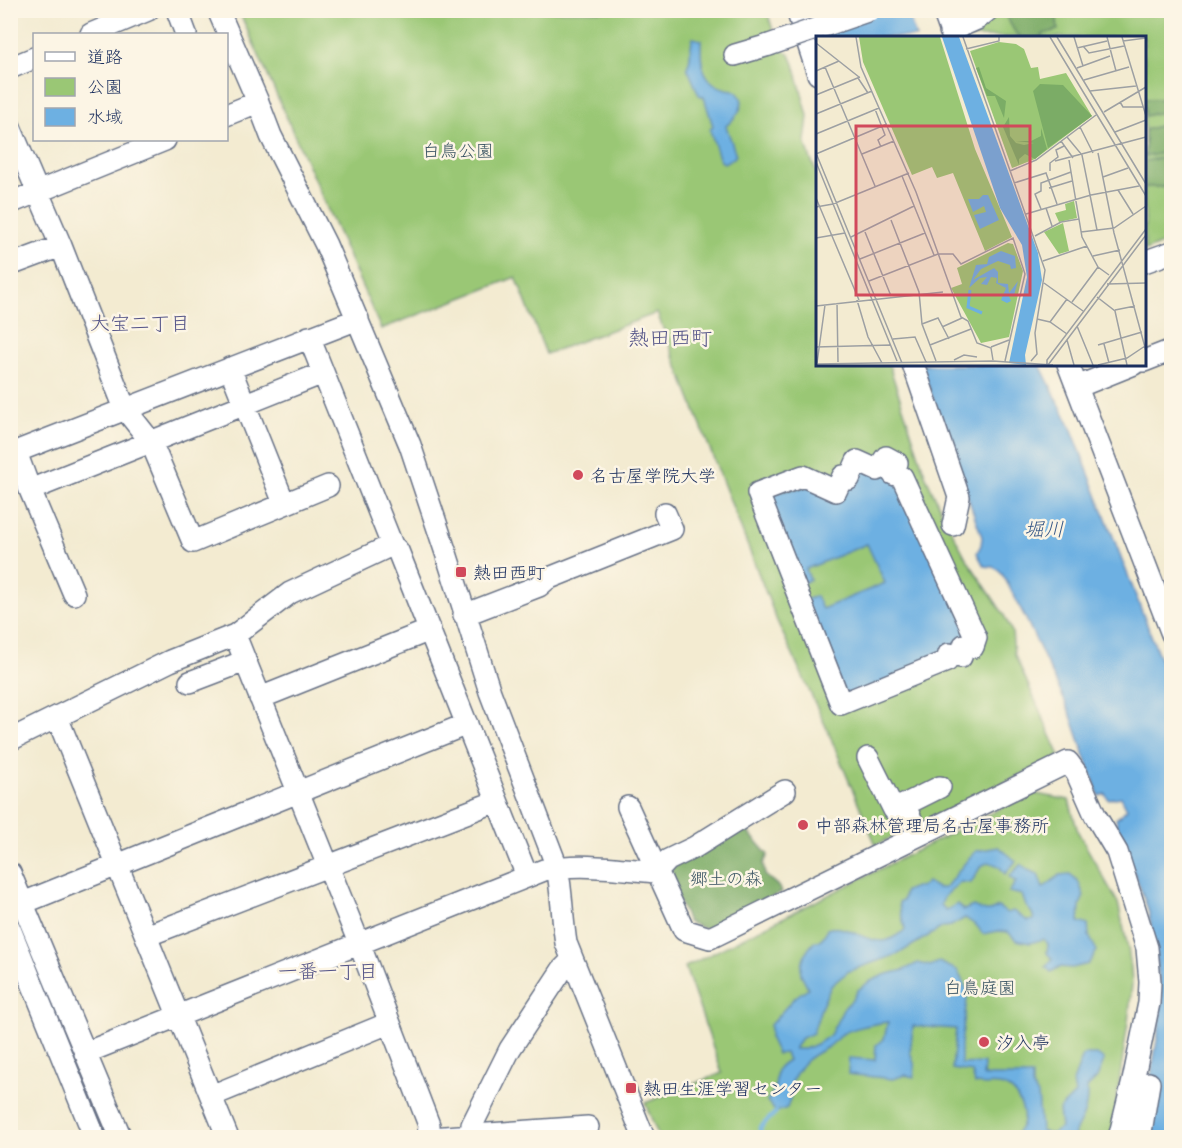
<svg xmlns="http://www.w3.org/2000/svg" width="1182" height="1148" viewBox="0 0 1182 1148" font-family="Mali,'Klee One',sans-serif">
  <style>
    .green { fill: #9ac775; stroke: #5a7b6a; stroke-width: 1.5 }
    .forest { fill: #7bac66; stroke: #4b6e62; stroke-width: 1.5 }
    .water { fill: #6db0e2; stroke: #4470a0; stroke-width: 1.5 }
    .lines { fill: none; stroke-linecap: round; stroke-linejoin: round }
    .stream { stroke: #6db0e2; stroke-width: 4.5 }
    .minor-casing { stroke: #677186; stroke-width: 24 }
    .minor { stroke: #fff; stroke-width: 21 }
    .minor-bridge-casing { stroke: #677186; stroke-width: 24; stroke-linecap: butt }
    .minor-bridge { stroke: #fff; stroke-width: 21 }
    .poi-dot { fill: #d1495b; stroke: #fcf5e5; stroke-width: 2 }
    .labels { text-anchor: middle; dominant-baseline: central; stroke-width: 5; stroke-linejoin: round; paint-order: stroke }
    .park-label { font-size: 18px; fill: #3b5564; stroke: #fcf5e5 }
    .poi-label { font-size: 18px; fill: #1b2f5e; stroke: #fcf5e5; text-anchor: start }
    .neighbourhood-label { font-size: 20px; fill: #565689; stroke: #fcf5e5 }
    .water-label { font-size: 20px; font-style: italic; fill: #345686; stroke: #fcf5e5 }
    .quarter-label { font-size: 21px; fill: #565689; stroke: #fcf5e5 }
    .inset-river { fill: none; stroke: #6db0e2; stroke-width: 3 }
    .inset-road { fill: none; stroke: #9da0a3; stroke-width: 1.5 }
    .view { fill: #d1495b; fill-opacity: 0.15; stroke: #d1495b; stroke-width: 3 }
    .inset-edge { fill: none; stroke: #1b2f5e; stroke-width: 3 }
  </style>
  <rect width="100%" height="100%" fill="#fcf5e5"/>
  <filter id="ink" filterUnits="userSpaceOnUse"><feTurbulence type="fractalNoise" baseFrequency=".0167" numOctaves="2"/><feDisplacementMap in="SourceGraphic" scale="12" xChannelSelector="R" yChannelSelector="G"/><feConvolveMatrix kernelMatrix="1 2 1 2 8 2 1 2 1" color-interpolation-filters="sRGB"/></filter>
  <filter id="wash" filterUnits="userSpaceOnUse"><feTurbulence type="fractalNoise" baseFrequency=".008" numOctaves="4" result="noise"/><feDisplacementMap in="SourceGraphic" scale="24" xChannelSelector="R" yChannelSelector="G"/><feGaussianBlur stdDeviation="1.35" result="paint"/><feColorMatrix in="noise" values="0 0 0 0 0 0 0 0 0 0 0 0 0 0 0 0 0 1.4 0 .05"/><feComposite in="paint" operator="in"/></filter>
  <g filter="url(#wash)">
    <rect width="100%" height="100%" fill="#f3ebd1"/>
    <path class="green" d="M239 11H767L778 47 790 55 794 64 808 116 805 141 810 157 817 174 818 364 889 365 926 477 943 514 966 558 1003 613 1012 632 1014 653 1060 756 876 845 827 729 777 621 657 313 546 354 516 277 381 329Z
      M961 11H1171V240L1145 251 1144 38 971 37Z
      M1031 793 1069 800 1078 832 1118 903 1128 948 1131 968 1132 984 1128 1022 1111 1137H659L645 1103 722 1073 685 967Z"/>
    <path class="forest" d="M1003 11H1056L1058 30 1043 34V37H1021L1015 32Z
      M1144 99H1160L1171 101V110L1145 116Z
      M1171 122V151L1145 157V130Z
      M1171 155V187H1147L1145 188V161Z
      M738 829 749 833 768 855 763 864 765 875 777 885 782 892 707 930 688 922 669 878 673 866Z"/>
    <path class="water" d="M801 11H907L916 37 818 38Z
      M693 38 701 40C701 52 700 65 707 76 711 83 719 87 726 89 730 90 732 89 735 91 751 102 735 118 726 126L736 155 734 158 724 163 720 161 710 130 713 126 704 97 699 95 687 67C692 60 689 47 693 38Z
      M921 365H1040L1072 430 1171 687V1137H1141L1160 1022 1161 999 1155 946 1148 909 1135 874 1113 829 1117 823 1116 819 1127 809 1121 797 1108 799 1105 794 1099 796 1069 710 1026 619 1004 577 999 570 993 567 984 566 977 553 981 545 982 537Z
      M886 460 967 627 959 652 842 699 803 601 816 596 822 609 885 583 867 544 806 569 810 580 797 585 761 495 844 480Z
      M999 847 1016 861 1005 874 999 866 989 862 981 866 971 883 960 882 944 897 941 905 946 910 958 904 964 910 973 906C984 911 987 914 998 907L1007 913 1013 911 1028 921 1034 920 1032 913 1026 906 1022 895 1009 892 1016 882 1009 877 1021 864 1028 870 1038 874 1043 888 1060 875 1070 874 1078 881 1084 896 1080 905 1079 922 1088 925 1089 936 1097 951 1088 964 1072 968 1059 967 1051 972 1046 967 1052 959 1047 953 1048 944 1044 939 1030 943 1016 940 1008 932 998 931 983 934 977 926 965 918 951 926 943 927 898 954 849 971 839 979 831 986 821 1008 813 1033 800 1039 794 1049H805L820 1042 830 1035 844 1008 853 999 858 990 869 982 884 975 904 970 918 963 930 966 939 962 957 970 968 992 961 1044V1064L984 1063 983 1076H1032V1086L1038 1095 1041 1131 1052 1134 1061 1128 1059 1110 1075 1094 1073 1082 1083 1055H1097L1104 1060 1097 1078 1087 1088C1087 1099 1087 1108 1082 1119 1078 1126 1075 1129 1074 1137H1014C1016 1134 1020 1129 1022 1125 1027 1112 1017 1090 1003 1086 994 1083 985 1086 975 1084L972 1072 952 1069 956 1029 913 1026 910 1052 915 1066 914 1077 905 1075 893 1079 848 1074 849 1058 875 1060 876 1045 884 1039 888 1022C873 1024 855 1027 842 1034 837 1037 834 1044 828 1047 809 1057 802 1061 792 1081L793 1089 787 1108 776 1112 767 1101C770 1097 774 1092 775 1087 778 1071 772 1070 788 1060L785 1053 777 1054 770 1039V1025L794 998 808 988C806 983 803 978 801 974 799 962 807 950 814 942 822 940 824 937 827 929 847 923 863 942 883 941 891 941 899 934 905 930 904 920 899 913 899 902L903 900 905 891 915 887H921L927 882 937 888H945L969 858 976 851Z"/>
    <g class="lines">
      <path class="stream" d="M761 1138 760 1128 776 1112"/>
    </g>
  </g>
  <g filter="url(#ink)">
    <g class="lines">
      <defs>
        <path id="minor" d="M177 10 186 34
          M218 10 258 102 271 136 326 245 410 445 446 553 490 692 557 867C562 892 562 918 566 943L644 1138
          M797 10 818 74
          M943 10 953 38
          M950 31 977 19 988 10
          M91 34 148 10
          M735 55 769 45
          M10 68 34 58
          M226 115 258 102
          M10 127 61 246 125 409 151 442 193 542 328 486
          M10 203 165 140
          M1144 262 1172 252
          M10 265 61 246
          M309 337 392 545 398 551 527 876
          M1144 361 1172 350
          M913 364 959 497 953 525
          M1068 364 1172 634
          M230 368 284 503
          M1077 387 1134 364
          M16 452 30 490 74 594
          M10 454 358 319
          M886 457 897 463 893 474 902 477 976 638 973 647 964 645 961 657 949 654 947 661 841 704 758 493 803 476 836 491 843 476 849 479 857 461 877 470Z
          M30 490 323 373
          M464 615 539 586 547 579 672 529 665 513
          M235 635 359 943 429 1125 428 1138
          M190 682 245 661
          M260 698 430 630
          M57 717 228 1138
          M10 740 170 661 235 635 290 593 392 545
          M868 758 894 810 904 805
          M628 807 684 930 710 938 1068 762 1077 774 1095 815 1117 852 1147 948 1150 982 1149 1003 1133 1081 1119 1138
          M919 835 904 805 940 787
          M10 873 121 1138
          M23 903 467 724
          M10 929 95 1138
          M146 936 497 801
          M85 1053 544 870C579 862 621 869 657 872L668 860 695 847 785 791
          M211 1096 389 1023
          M472 1134V1125L510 1049 562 970 572 960
          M430 1138 588 1127
          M1140 1138 1149 1083"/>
      </defs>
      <use href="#minor" class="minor-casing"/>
      <use href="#minor" class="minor"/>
      <defs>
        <path id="minor-bridge" d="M769 45 870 10"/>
      </defs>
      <use href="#minor-bridge" class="minor-bridge-casing"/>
      <use href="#minor-bridge" class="minor-bridge"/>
    </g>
  </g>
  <g class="poi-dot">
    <circle cx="578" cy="475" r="6"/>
    <rect x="455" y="566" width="12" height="12" rx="3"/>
    <circle cx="803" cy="825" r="6"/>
    <circle cx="984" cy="1042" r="6"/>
    <rect x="625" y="1082" width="12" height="12" rx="3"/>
  </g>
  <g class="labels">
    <g class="park-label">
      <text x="458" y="150">白鳥公園</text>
      <text x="726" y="878">郷土の森</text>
      <text x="980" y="987">白鳥庭園</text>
    </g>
    <g class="poi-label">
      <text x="590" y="475">名古屋学院大学</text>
      <text x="473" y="572">熱田西町</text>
      <text x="815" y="825">中部森林管理局名古屋事務所</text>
      <text x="996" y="1042">汐入亭</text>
      <text x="643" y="1088">熱田生涯学習センター</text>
    </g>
    <g class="neighbourhood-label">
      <text x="140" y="322">大宝二丁目</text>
      <text x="328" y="970">一番一丁目</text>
    </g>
    <g class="water-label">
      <text x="1044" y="528">堀川</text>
    </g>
    <g class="quarter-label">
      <text x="670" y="336">熱田西町</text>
    </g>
  </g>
  <g transform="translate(816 36)">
    <rect width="330" height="330" fill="#f3ebd1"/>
    <path d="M43 1H124L159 113 196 201 169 215 137 137 121 142 116 131 96 139 47 26ZM183 6 200 8 208 13 215 32 222 31 224 43 250 37 276 80 219 123 196 132 154 15ZM258 165 261 182 243 186 239 177 250 174 249 168ZM247 187 253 215 243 218 228 196ZM192 207 197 208 207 235 193 301 165 307 135 252 146 248 141 232Z" fill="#9ac775"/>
    <path d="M163 31 170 52 190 65 188 82 179 60H171L160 32ZM224 48 247 49 276 80 232 112 217 55ZM193 81 194 100 200 107 208 109 218 107 200 105H215L225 100V92L231 113 219 123 209 118 203 123V118V129L187 91Z" fill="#7bac66"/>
    <path d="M126 1H143L222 217 226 244 209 319 210 329 193 327 211 241 206 209 184 172ZM167 159H172L183 184 164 193 158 179 170 176 168 170 157 176 152 163H163ZM185 215 199 220 200 232 195 233 194 229 182 225 165 233 157 244 178 232 182 236V247L192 248 193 257 202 245 198 259 192 258 195 265 191 267 185 264 190 252 180 247 181 242 175 241 171 249 165 248 171 241 164 242 153 252 160 229 171 228 173 221Z" fill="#6db0e2"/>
    <path class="inset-river" d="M154 254 152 271 166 277"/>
    <path class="inset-road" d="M40 1 45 31 100 156 145 281 152 285 161 307 175 312 177 324M147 1 229 234 219 297 221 318 215 325M234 1 330 160M241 1 330 148M258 1 267 30M291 1 300 35M306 1 330 80M307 5 330 2M0 7 43 41M267 10 273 17 308 10M261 12 291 5M150 13 183 5V1M9 31 59 150M261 32 294 20M0 35 23 25M42 42 52 57M268 44 313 31M274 55 320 50M0 59 44 41M304 66 307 71H327M59 73 69 99 62 104 65 111M288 76 330 51M0 78 56 55M264 91 277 117M299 96 330 84M0 98 63 72M251 101 266 119 281 194M245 105 257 122M0 117 86 327M282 117 298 197 330 315M0 118 71 88M46 118 78 105M253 124 266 201 282 231 293 239M239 125 330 101M0 126 81 325M194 135 220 124 280 79M234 135V127L242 121 240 114 248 110M86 140 118 219M287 141 312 132M198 147 230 137 241 168M233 152 256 145M302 154 317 178M0 162 43 264M0 171 17 168 93 137M230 172 236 190M225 173 219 158 225 155V147L255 136M210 178 275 159 323 150M75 184 103 256 106 288 120 325M49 196 75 260M265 196 298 192 330 170M219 200 245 186 263 183M35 201 98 170M0 202 29 197M277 220 304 214M44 223 109 197M227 225 271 210M53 245 122 218H137L145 228 197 202 209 238 189 325M228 247 267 275M291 248 330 247M281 261 299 275 311 329M41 264 52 301 66 327M256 266 282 231M21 267 22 326M0 270 127 256M299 274 319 270M221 283 234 286 251 298M234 286 251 263M106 288 122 282 133 303M261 290 277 329M126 291 146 282M77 303 99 301 110 326M251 304 258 329M288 308 293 327M114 309 155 293M282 309 326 296M0 311 75 309M175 311 193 304M138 324 148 319 161 321M1 327 9 269M0 328 177 325 237 329M231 329V324L330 193M232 329 330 199M282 329 311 322 329 310"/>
    <path class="view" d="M40 90H214V259H40Z"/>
    <rect width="330" height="330" class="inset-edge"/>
  </g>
  <rect width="1182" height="1148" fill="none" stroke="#fcf5e5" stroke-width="36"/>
  <rect x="33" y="33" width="195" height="108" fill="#fcf5e5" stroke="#a2a6af" stroke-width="1.5"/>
  <rect x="45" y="52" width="30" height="9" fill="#ffffff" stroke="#a2a6af" stroke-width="1.5"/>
  <text x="87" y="63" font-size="18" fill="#1b2f5e">道路</text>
  <rect x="45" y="78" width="30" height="18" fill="#9ac775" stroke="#a2a6af" stroke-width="1.5"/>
  <text x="87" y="93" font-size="18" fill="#1b2f5e">公園</text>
  <rect x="45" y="108" width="30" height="18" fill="#6db0e2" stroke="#a2a6af" stroke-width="1.5"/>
  <text x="87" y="123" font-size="18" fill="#1b2f5e">水域</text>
</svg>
